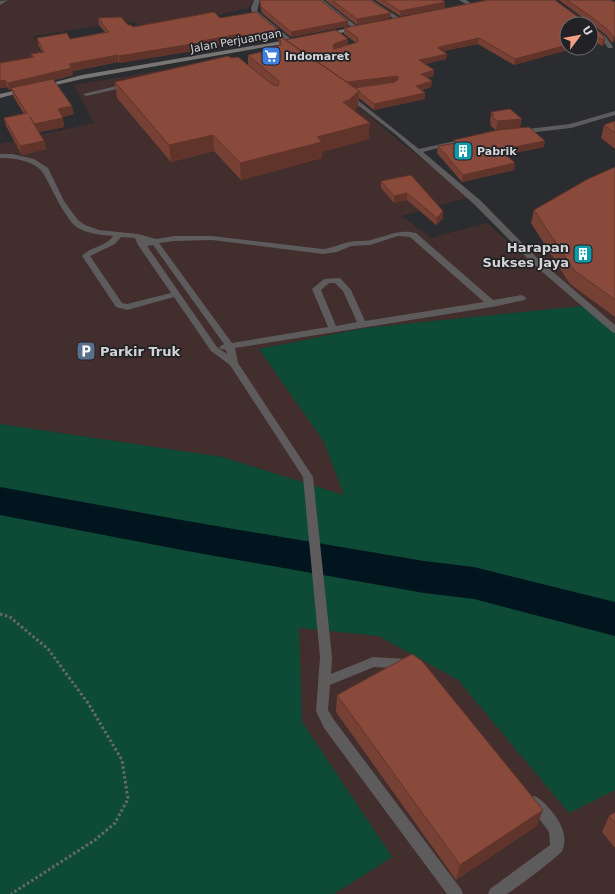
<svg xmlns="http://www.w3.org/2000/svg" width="615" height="894" viewBox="0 0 615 894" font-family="'DejaVu Sans',sans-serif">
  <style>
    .industrial { fill: #422e2d }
    .green { fill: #0d4b36 }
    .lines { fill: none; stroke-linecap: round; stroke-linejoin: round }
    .river { fill: #00151d; fill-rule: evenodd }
    .path { stroke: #68696b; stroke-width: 3; stroke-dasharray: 2.5 2.5; stroke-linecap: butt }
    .lane { fill: #5d5b5b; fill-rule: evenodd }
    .street { fill: #5d5b5b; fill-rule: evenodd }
    .secondary { fill: #797575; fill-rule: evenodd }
    .wall { fill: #764034 }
    .shaded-wall { fill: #60342a }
    .building { fill: #894a3c; stroke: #60342a }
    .labels { text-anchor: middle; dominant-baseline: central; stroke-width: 3.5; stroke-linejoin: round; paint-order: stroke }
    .far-street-label { font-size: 11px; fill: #d3d4d6; stroke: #222226 }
    .far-poi-label { font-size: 11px; font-weight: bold; fill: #d3d4d6; stroke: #222226; text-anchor: start }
    .poi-label { font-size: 13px; font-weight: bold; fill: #d3d4d6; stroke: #222226; text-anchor: end }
  </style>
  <rect width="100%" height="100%" fill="#2b2c2f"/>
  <path class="industrial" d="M0 0H254L248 8 146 32 134 22 110 24 34 36 43 58 0 66Z
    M240 57 279 97 336 87 394 137 470 197 402 216 431 238 487 223 523 255 583 243 615 220V326L582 306 365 328 259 349 324 442 344 495 222 457 0 424V144L94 123 74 85Z
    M299 628 379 636 458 680 569 813 615 790V894H334L392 857 302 722Z"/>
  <path class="green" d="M582 306 615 326V790L569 813 458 680 379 636 299 628 302 722 392 857 334 894H0V503L115 525 226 543 0 501V424L222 457 344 495 324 442 259 349 365 328Z"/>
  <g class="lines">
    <path class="river" d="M0 487 187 521 424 561 474 567 615 602V636L474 599 424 593 187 551 0 515Z"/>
    <path class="path" d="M0 614 10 617 48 649 88 703 122 760 128 799 115 823 95 840 11 894"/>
    <path class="lane" d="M8 0 0 5V1Z
      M129 83 132 85 131 86 86 96 83 94Z
      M0 154H12L34 159 48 168 64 201 78 220 85 225 99 230 138 234 156 239 175 236H212L323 249C333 248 340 244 349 242 358 240 366 242 374 239 389 235 400 229 416 233L493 300 522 295 526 298 525 300 492 307 235 348 238 363 313 477 332 657 331 674 373 657 408 659 412 660 414 664 412 668 408 669 374 667 330 685 328 710 334 720 461 889 463 894H447L324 728 316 711 320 657 303 477 230 365 211 351 174 297 127 310 116 307 82 256C91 246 106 247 113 236 102 235 90 234 80 229 73 226 69 219 65 213 56 200 51 186 43 173 34 160 13 158 0 158ZM398 236 410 237 484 302 365 321 351 290 340 278 324 279 312 289 328 327 232 343 159 243 175 241 212 240 323 254 337 252 351 246 370 245ZM121 237 135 238 138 245 171 293 127 304 122 303 90 256 115 244ZM153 245 224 344 219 347 221 349 226 350 227 354 217 347 147 246ZM329 283H335L343 291 357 322 336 326 321 290Z
      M534 796C542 799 548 807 554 814 562 825 568 838 562 851 560 855 511 893 506 894 501 894 493 894 488 894L490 889 550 845 549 832 527 802 529 797Z"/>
    <path class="street" d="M254 0H260L257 11 292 40V42H288L252 13 251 8Z
      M316 0H323L359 28 354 29Z
      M365 0H372L401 19 396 20Z
      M459 0H466L474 5 469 6Z
      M591 25 606 37 613 47 612 48H608L602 39 591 30Z
      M346 94H350L419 149 468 138V140L423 152 481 201 538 259 615 325V333L612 332 532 263 475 205 395 134 346 96Z
      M615 111V115L571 128 519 134 516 132 519 130 570 124Z"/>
    <path class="secondary" d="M357 26 359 27V29L326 36 323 34Z
      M293 39 296 41 295 42 82 79 43 88 40 86 82 75Z
      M25 88 28 90 27 91 0 98V94Z"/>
  </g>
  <path class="wall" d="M260 0 348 21V26L291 37 262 13 260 6Z
    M325 0H370L390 18 357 25Z
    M375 0H442L445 8 400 16Z
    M559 0H610L615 41 612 43 607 36 591 23V26L605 39 604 45 602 46 595 42 514 65 478 44 443 51 446 59 425 64 434 70V76L427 78 432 81 431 87 422 90 425 93V99L374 110 359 98 358 106 354 111 369 139 322 152V158L241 180 214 151 171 162 117 98 115 82 231 58 248 65V55L267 51V48L279 45V40H277V38L243 43 240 41 204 47 205 49 119 63 118 62 73 71V75L54 80 74 114 62 117 64 127 39 132 44 141 46 149 22 155 6 126 4 118 24 114 13 96 12 90H9L7 87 0 88V63L32 58 31 54 42 52 38 45 37 38 70 39 105 32 99 25 98 18 128 25 133 27 220 18 256 12 282 38 285 40 348 45 341 47 356 43 344 34V28L586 20Z
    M491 112 520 128 496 130 490 125 491 122 490 121Z
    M615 121V149L601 138 604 125Z
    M454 140 544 147 508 154V157L514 170 462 182 437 153 438 146 454 143Z
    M615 167V317L570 284 531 223 534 210Z
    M411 175 443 218 436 225 407 200 394 203 381 188V181Z
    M337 695 537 826 456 880 336 712Z
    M615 812V848L602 832 609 816Z"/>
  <path class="shaded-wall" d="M445 2V8L400 16V11Z
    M391 13 390 18 357 25V19Z
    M348 21V26L291 37V32Z
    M277 31V38L243 43V36Z
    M282 33V39L279 35V40H277V34Z
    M239 34 240 41 204 47 205 49 119 63V56Z
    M615 36V41L612 43 613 37Z
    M597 37 595 42 591 44V38Z
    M479 38 478 44 439 52 438 48 439 47Z
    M348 39V45L334 50 333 47 334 44Z
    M605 39 604 45 602 46 603 40Z
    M567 45V48H575L514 65 515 59Z
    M447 54 446 59 419 66V60Z
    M118 55V62L73 71V75L12 90 11 88 12 90H9L8 83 69 64Z
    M434 70V76L420 80 421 74Z
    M397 76V82L346 88 347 83Z
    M5 80 7 87 0 88V81Z
    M432 81 431 87 416 91V86Z
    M359 91 358 106 349 116 343 102Z
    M425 93V99L374 110V104Z
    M72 106 74 114 59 118 58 109Z
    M63 118 64 127 36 133 34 124Z
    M522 119 520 128 496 130 498 121Z
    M370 123 369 139 322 152V158L241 180 240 163 317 137Z
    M213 135 214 151 171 162 169 145Z
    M44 141 46 149 22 155 20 146Z
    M545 141 544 147 508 154V159L503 160 504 149Z
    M515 163 514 170 462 182 463 175Z
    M407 193V200L394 203V196Z
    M443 211V218L436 225 437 218Z
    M543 810 537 826 456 880 460 865Z"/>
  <path class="building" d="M260 0H320L348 21 291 32 261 7Z
    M332 0H370L391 13 357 19Z
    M383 0H442L445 2 400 11Z
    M488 0H555L582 20H591V26L602 34 605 39 603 40 597 37 591 38V24H567V45L515 59 479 38 439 47 438 48 447 54 419 60 434 70 421 74 432 81 416 86 425 93 374 104 359 92V91L355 88 395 82 399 78 397 76 347 82 285 40 336 30 348 39 334 44 333 47 334 49 358 42V38L344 28Z
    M567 0H610L615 2V36L613 37 608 30 593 18Z
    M214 12 220 18 256 12 282 33 277 34V31L243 36 239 34 202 41 204 42 119 56 118 55 69 64 72 68 8 83 5 80 0 81V63L34 57 31 54 44 52 37 38 67 33 70 39 109 32 98 18 121 17 128 25H131L133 27Z
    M279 35 359 91 349 100 343 102 370 123 317 137 322 142 240 163 213 135 169 145 115 82 228 56 231 58 238 57 273 85 278 86 279 81 248 55 270 50 267 48 281 45Z
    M53 79 72 106 58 109 63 118 34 124 30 117 44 141 20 146 4 118 27 113 11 88Z
    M510 109 522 119 498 121 491 116 494 115 491 112Z
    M615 121V133L604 125Z
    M529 127 545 141 504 149 509 152 504 153 515 163 463 175 438 146 457 143 454 140 498 130Z
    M615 167V300L574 270 534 210 588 179Z
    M411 175 443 211 437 218 407 193 394 196 381 181Z
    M412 654 422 661 543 810 460 865 337 695Z
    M615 812V823L609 816Z"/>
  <defs>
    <symbol id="supermarket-square" viewBox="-11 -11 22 22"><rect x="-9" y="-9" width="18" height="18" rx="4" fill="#3f7fe0" stroke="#222226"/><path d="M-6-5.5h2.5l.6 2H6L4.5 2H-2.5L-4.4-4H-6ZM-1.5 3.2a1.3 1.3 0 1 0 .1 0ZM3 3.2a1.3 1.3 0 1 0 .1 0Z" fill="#fff"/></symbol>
    <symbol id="building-square" viewBox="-11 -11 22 22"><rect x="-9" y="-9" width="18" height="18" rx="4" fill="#0f9aa8" stroke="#222226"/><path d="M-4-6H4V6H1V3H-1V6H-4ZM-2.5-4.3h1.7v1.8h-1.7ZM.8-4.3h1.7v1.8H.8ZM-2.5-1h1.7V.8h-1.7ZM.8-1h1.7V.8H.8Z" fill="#fff"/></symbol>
    <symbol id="parking-square" viewBox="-11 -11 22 22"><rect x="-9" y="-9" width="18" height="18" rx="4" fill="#5c6f8a" stroke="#222226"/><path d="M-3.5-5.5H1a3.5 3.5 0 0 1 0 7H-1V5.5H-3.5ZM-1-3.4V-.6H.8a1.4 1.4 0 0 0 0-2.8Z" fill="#fff"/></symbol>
  </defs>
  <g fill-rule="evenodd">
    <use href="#supermarket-square" x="260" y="45" width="22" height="22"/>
    <use href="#building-square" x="452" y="140" width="22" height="22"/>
    <use href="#building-square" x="572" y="243" width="22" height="22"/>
    <use href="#parking-square" x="75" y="340" width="22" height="22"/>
  </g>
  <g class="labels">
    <g class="far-street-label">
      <text transform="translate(236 41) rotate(-10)">Jalan Perjuangan</text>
    </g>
    <g class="far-poi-label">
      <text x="285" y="56">Indomaret</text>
      <text x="477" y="151">Pabrik</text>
    </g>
    <g class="poi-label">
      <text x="569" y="247">Harapan<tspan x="569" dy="15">Sukses Jaya</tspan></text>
      <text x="100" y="351" text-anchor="start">Parkir Truk</text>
    </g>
  </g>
  <g transform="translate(579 36) rotate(58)"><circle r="19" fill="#222226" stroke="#69696c"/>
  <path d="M0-3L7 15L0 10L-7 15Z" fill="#f2a081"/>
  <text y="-6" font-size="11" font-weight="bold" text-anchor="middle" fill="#d3d4d6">U</text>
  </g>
</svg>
